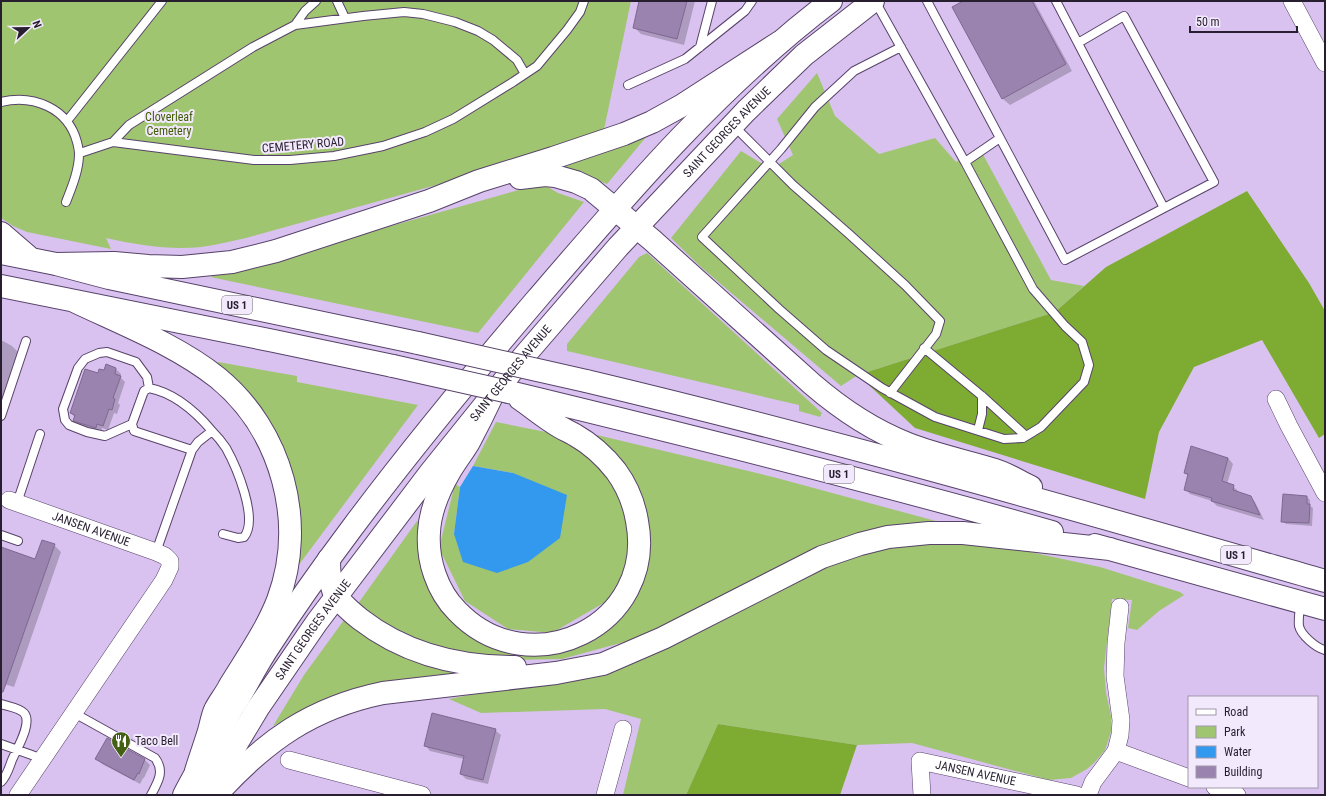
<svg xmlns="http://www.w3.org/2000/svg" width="1326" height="796" viewBox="0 0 1326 796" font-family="'Roboto Condensed',sans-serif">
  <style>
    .green { fill: #a0c570 }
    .forest { fill: #7eac32 }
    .water { fill: #3299ee }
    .shadow { fill: #0003 }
    .building { fill: #9a84af; stroke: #7e6892 }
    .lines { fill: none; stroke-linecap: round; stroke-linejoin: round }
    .lane-casing { stroke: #58436a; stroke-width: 10 }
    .street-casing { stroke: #58436a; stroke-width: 18 }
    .secondary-casing { stroke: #58436a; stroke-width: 24 }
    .highway-casing { stroke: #58436a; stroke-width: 24 }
    .lane { stroke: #fff; stroke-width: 8 }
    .street { stroke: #fff; stroke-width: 17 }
    .secondary { stroke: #fff; stroke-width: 22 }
    .highway { stroke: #fff; stroke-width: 22 }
    .highway-bridge-casing { stroke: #58436a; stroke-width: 24; stroke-linecap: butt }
    .highway-bridge { stroke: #fff; stroke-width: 22 }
    .labels { text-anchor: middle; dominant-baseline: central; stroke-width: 4; stroke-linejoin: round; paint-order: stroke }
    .shield { fill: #f3e9fc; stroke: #645b6c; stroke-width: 1 }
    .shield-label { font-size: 11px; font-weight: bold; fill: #271e2f }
    .park-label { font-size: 12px; fill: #3f5c04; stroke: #f3e9fc }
    .street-label { font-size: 12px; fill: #271e2f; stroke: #f3e9fc }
    .poi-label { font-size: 12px; fill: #271e2f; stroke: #f3e9fc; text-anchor: start }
  </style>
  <rect width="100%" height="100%" fill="#d9c2f0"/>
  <path class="green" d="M1 1H631L602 139 246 238C231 241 216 245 201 247 169 250 137 245 106 238L111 249 27 232 13 226 1 218Z
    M817 73 835 116 879 154 935 138 956 162 980 149 1051 280 1084 286 1055 312 858 375 841 386 702 268 671 238 741 151 771 169 793 155 777 119Z
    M647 136 607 184 559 165Z
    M533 186 548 187 558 193 584 202 478 333 210 277Z
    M647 253 822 413 820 417 799 411V405L567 351V344L639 257Z
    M218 362 297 376V382L418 405 298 566 295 565 298 514 217 365Z
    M496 422 556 434 585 451 610 477 629 520 626 569 607 601 552 633 508 629 465 601 439 548 455 484 460 487 454 534 513 473 473 466Z
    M597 435 773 477 947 524 886 529 654 631 628 641 562 659 505 660 451 653 394 631 357 605 417 521 422 522 463 628 582 642 647 552 596 439Z
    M907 541 988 543 1100 567 1180 592 1184 595 1159 611 1137 630 1128 628 1132 600 1112 599 1104 668 1106 693 1111 716V732L1105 750 1095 762 1087 769 1071 778 1049 780 912 743 857 745 718 724 686 795H623L641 719 605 709 481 713 449 699 637 662 838 560Z
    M344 620 479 674 342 692 273 726 304 675Z"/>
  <path class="forest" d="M1247 191 1309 283 1325 311V434L1319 438 1262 340 1194 367 1159 432 1145 499 915 428 858 375 1055 312 1106 267Z
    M718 724 857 745 840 795H686Z"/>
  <path class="water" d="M473 466 513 473 567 495 560 538 528 562 497 573 463 562 454 534 460 487Z"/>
  <path class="shadow" d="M640 1H695L684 45 641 34 634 27Z
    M965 1H1034L1072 71 1010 105 1003 99 954 7Z
    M1 340 12 346 19 353 1 402Z
    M107 366 116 369 121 374 120 377 125 382 118 403 120 405 117 414 114 413 108 430 102 428 101 433 80 426 74 420 75 418 71 413 98 374 104 372Z
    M1192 448 1228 458 1233 464 1227 484 1233 486 1238 491V493L1250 497 1255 502 1264 520 1217 506 1212 501 1190 494 1185 489 1188 476 1185 473Z
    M1307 497 1310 500V506L1313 508 1312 526 1286 524 1282 521Z
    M54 545 61 552 14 687 1 683V548L36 560Z
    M495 730 501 735 488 784 466 779 461 774 464 759 430 751 425 745Z
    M107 739 145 760 150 765 144 778H143L140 784 102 764 97 759Z"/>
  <path class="building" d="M639 1H687L677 39 633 28Z
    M963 1H1032L1066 64 1002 99 952 7Z
    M106 364 116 368 115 374 121 376 113 398 115 399 112 410 109 409 103 426 97 424 96 428 73 421 75 415 70 413 85 369 98 373 99 369 104 370Z
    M1191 446 1228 458 1222 481 1234 485 1233 490 1251 496 1260 515 1211 501 1212 498 1184 490 1188 474 1184 473Z
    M1283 494 1307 496V504H1310L1309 523 1281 522Z
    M42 540 55 544 3 692H1V547L35 559Z
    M432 713 496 729 483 780 460 774 464 756 424 746Z
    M107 738 145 759 139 774 138 773 134 780 95 759Z"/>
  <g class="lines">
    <defs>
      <path id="lane" d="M337 1 345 18
        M875 1 965 162 1000 138
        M927 1 1065 260 1164 208 1056 1
        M295 25 305 11 316 1
        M1078 43 1124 16 1214 182 1164 208
        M700 47 712 1
        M901 47 854 71 815 107 781 149 702 237 779 309 826 350 882 388 935 417 1004 439 1023 438 1041 427 1084 382 1089 365 1082 342 1065 326 1033 289 965 162
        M628 85 685 59 745 11 752 1
        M1 102C33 94 68 108 77 142 78 146 79 150 79 154 79 170 72 187 66 202
        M67 121 162 1
        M733 125 793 185 849 234 905 285 940 321 936 334 890 393
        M113 142 129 125 253 47 295 25 363 16 404 12 423 14 455 22 478 31 493 40 517 60 525 74
        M80 153 113 142 254 160H290L334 156 383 146 425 132 453 119 513 82 537 66 567 30 580 12 584 1
        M924 348 982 396 1026 436
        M1 416 26 341
        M132 424 105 436 87 432 69 425 65 420 63 409 78 368 85 359 99 353 107 352 136 362 147 377 149 388
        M978 430 982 414V396
        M212 431C217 436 222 442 226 448 236 466 259 519 244 537L238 538 223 534
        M17 503 40 434
        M1 535 18 541
        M156 552 192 450 198 442 212 431C196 412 175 393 149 388L144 391 132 424 134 431 192 450
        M1300 603C1300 610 1298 619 1299 626 1301 635 1316 648 1325 650
        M1 704C7 706 20 708 24 713 33 723 16 750 12 760 9 768 7 776 1 782
        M74 713 155 758C165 771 158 782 151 795
        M1 744 43 759"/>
      <g id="street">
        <path d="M1292 1 1325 63"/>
        <path d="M1276 399 1289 426 1325 493"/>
        <path id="s1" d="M9 500 156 552 165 556 170 561V567L164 580 18 795"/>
        <path d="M1116 751 1189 778"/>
        <path d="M289 760 422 795"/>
        <path d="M1215 787 1237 795"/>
        <path d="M605 795 623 729"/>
        <path id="s2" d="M922 795 920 761 1077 795"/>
        <path d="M1088 795 1093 782 1116 751 1120 735 1121 720 1115 676 1116 643 1120 607"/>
      </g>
      <g id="secondary">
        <path d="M184 795C199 766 216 738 232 709 244 690 254 670 266 651 293 609 322 568 352 528 411 449 473 374 537 299 628 193 719 86 831 1"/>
        <path id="s3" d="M206 795 258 708 317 622 430 473 524 356 618 247 746 111 804 55 873 1"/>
      </g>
      <path id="highway" d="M520 178 545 175 555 176 576 182 591 189 652 240 812 384C841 409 872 430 908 444 936 455 966 461 995 470 1008 474 1020 482 1031 487
        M1 233 30 258
        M1 253 56 264 109 278 418 343
        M56 264 114 263 148 266 182 267 232 262 276 251 429 201 479 181 553 158 624 134 652 122 681 106 780 42
        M1 286 274 341 393 366
        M74 301C122 324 177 345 218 378 282 431 307 522 278 600 266 631 246 659 229 687 225 695 219 702 215 710 212 717 211 724 209 731 205 744 200 758 196 771
        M586 381C835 440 1080 511 1325 581
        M509 392C691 436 872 481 1052 532
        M492 396C485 411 477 427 469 442 463 452 456 461 450 471 439 490 430 510 429 532 427 560 437 591 457 611 530 687 657 625 637 521 634 503 627 486 616 471 605 457 591 444 575 435 570 432 565 430 560 427 546 419 533 408 520 399
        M1095 545 1325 609
        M329 559C329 569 329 580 333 590 338 601 350 611 360 619 405 654 458 667 515 667
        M216 795C265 741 311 708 383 693L556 673 603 664 663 638 822 557 860 544 888 537 929 533H963L1110 549"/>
    </defs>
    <use href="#lane" class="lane-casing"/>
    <use href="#street" class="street-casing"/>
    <use href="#secondary" class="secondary-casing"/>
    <use href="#highway" class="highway-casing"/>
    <use href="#lane" class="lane"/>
    <use href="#street" class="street"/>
    <use href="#secondary" class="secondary"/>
    <use href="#highway" class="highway"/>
    <defs>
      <path id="highway-bridge" d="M418 343 586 381
        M393 366 509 392"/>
    </defs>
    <use href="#highway-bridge" class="highway-bridge-casing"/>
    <use href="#highway-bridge" class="highway-bridge"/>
  </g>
  <defs>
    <symbol id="restaurant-pin" viewBox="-11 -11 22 30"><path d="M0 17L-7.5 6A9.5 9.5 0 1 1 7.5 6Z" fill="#446113" stroke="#f3e9fc"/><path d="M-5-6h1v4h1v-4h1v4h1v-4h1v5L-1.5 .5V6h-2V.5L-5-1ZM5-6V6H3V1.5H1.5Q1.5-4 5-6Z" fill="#fff"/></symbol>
  </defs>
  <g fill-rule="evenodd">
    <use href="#restaurant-pin" x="110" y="730" width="22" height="30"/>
  </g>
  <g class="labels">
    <g class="shield">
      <rect x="222" y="296" width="30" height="18" rx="3"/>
      <rect x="824" y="465" width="30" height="18" rx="3"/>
      <rect x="1221" y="546" width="30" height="18" rx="3"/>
    </g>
    <g class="shield-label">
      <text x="237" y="305">US 1</text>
      <text x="839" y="474">US 1</text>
      <text x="1236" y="555">US 1</text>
    </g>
    <g class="park-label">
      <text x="169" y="117">Cloverleaf<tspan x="169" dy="14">Cemetery</tspan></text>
    </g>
    <g class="street-label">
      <text stroke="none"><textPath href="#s3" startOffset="845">SAINT GEORGES AVENUE</textPath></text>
      <text transform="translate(303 145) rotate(-5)">CEMETERY ROAD</text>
      <text stroke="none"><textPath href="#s3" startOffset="521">SAINT GEORGES AVENUE</textPath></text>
      <text stroke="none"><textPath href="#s1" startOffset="87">JANSEN AVENUE</textPath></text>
      <text stroke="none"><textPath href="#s3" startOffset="197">SAINT GEORGES AVENUE</textPath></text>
      <text stroke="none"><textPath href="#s2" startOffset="91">JANSEN AVENUE</textPath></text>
    </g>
    <g class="poi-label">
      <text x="135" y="741">Taco Bell</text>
    </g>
  </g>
  <rect width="1326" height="796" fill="none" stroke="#271e2f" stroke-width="4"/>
  <rect x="1188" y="696" width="130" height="92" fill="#f3e9fc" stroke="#a198aa"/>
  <rect x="1196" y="709" width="20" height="6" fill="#ffffff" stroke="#a198aa"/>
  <text x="1224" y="716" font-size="12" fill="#271e2f">Road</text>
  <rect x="1196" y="726" width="20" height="12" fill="#a0c570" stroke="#a198aa"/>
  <text x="1224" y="736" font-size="12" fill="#271e2f">Park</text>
  <rect x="1196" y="746" width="20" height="12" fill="#3299ee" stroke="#a198aa"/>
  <text x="1224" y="756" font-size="12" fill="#271e2f">Water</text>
  <rect x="1196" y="766" width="20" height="12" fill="#9a84af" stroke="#a198aa"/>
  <text x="1224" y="776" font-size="12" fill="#271e2f">Building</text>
  <g transform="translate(28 28) rotate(68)" stroke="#f3e9fc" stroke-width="3" paint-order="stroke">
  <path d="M0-3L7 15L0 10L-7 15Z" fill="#271e2f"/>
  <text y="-6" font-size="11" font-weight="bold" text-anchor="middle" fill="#271e2f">N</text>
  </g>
  <path d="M1190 26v6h107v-6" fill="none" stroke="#271e2f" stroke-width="2"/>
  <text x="1196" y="26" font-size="12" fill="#271e2f" stroke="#f3e9fc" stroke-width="3" paint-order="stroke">50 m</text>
</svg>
